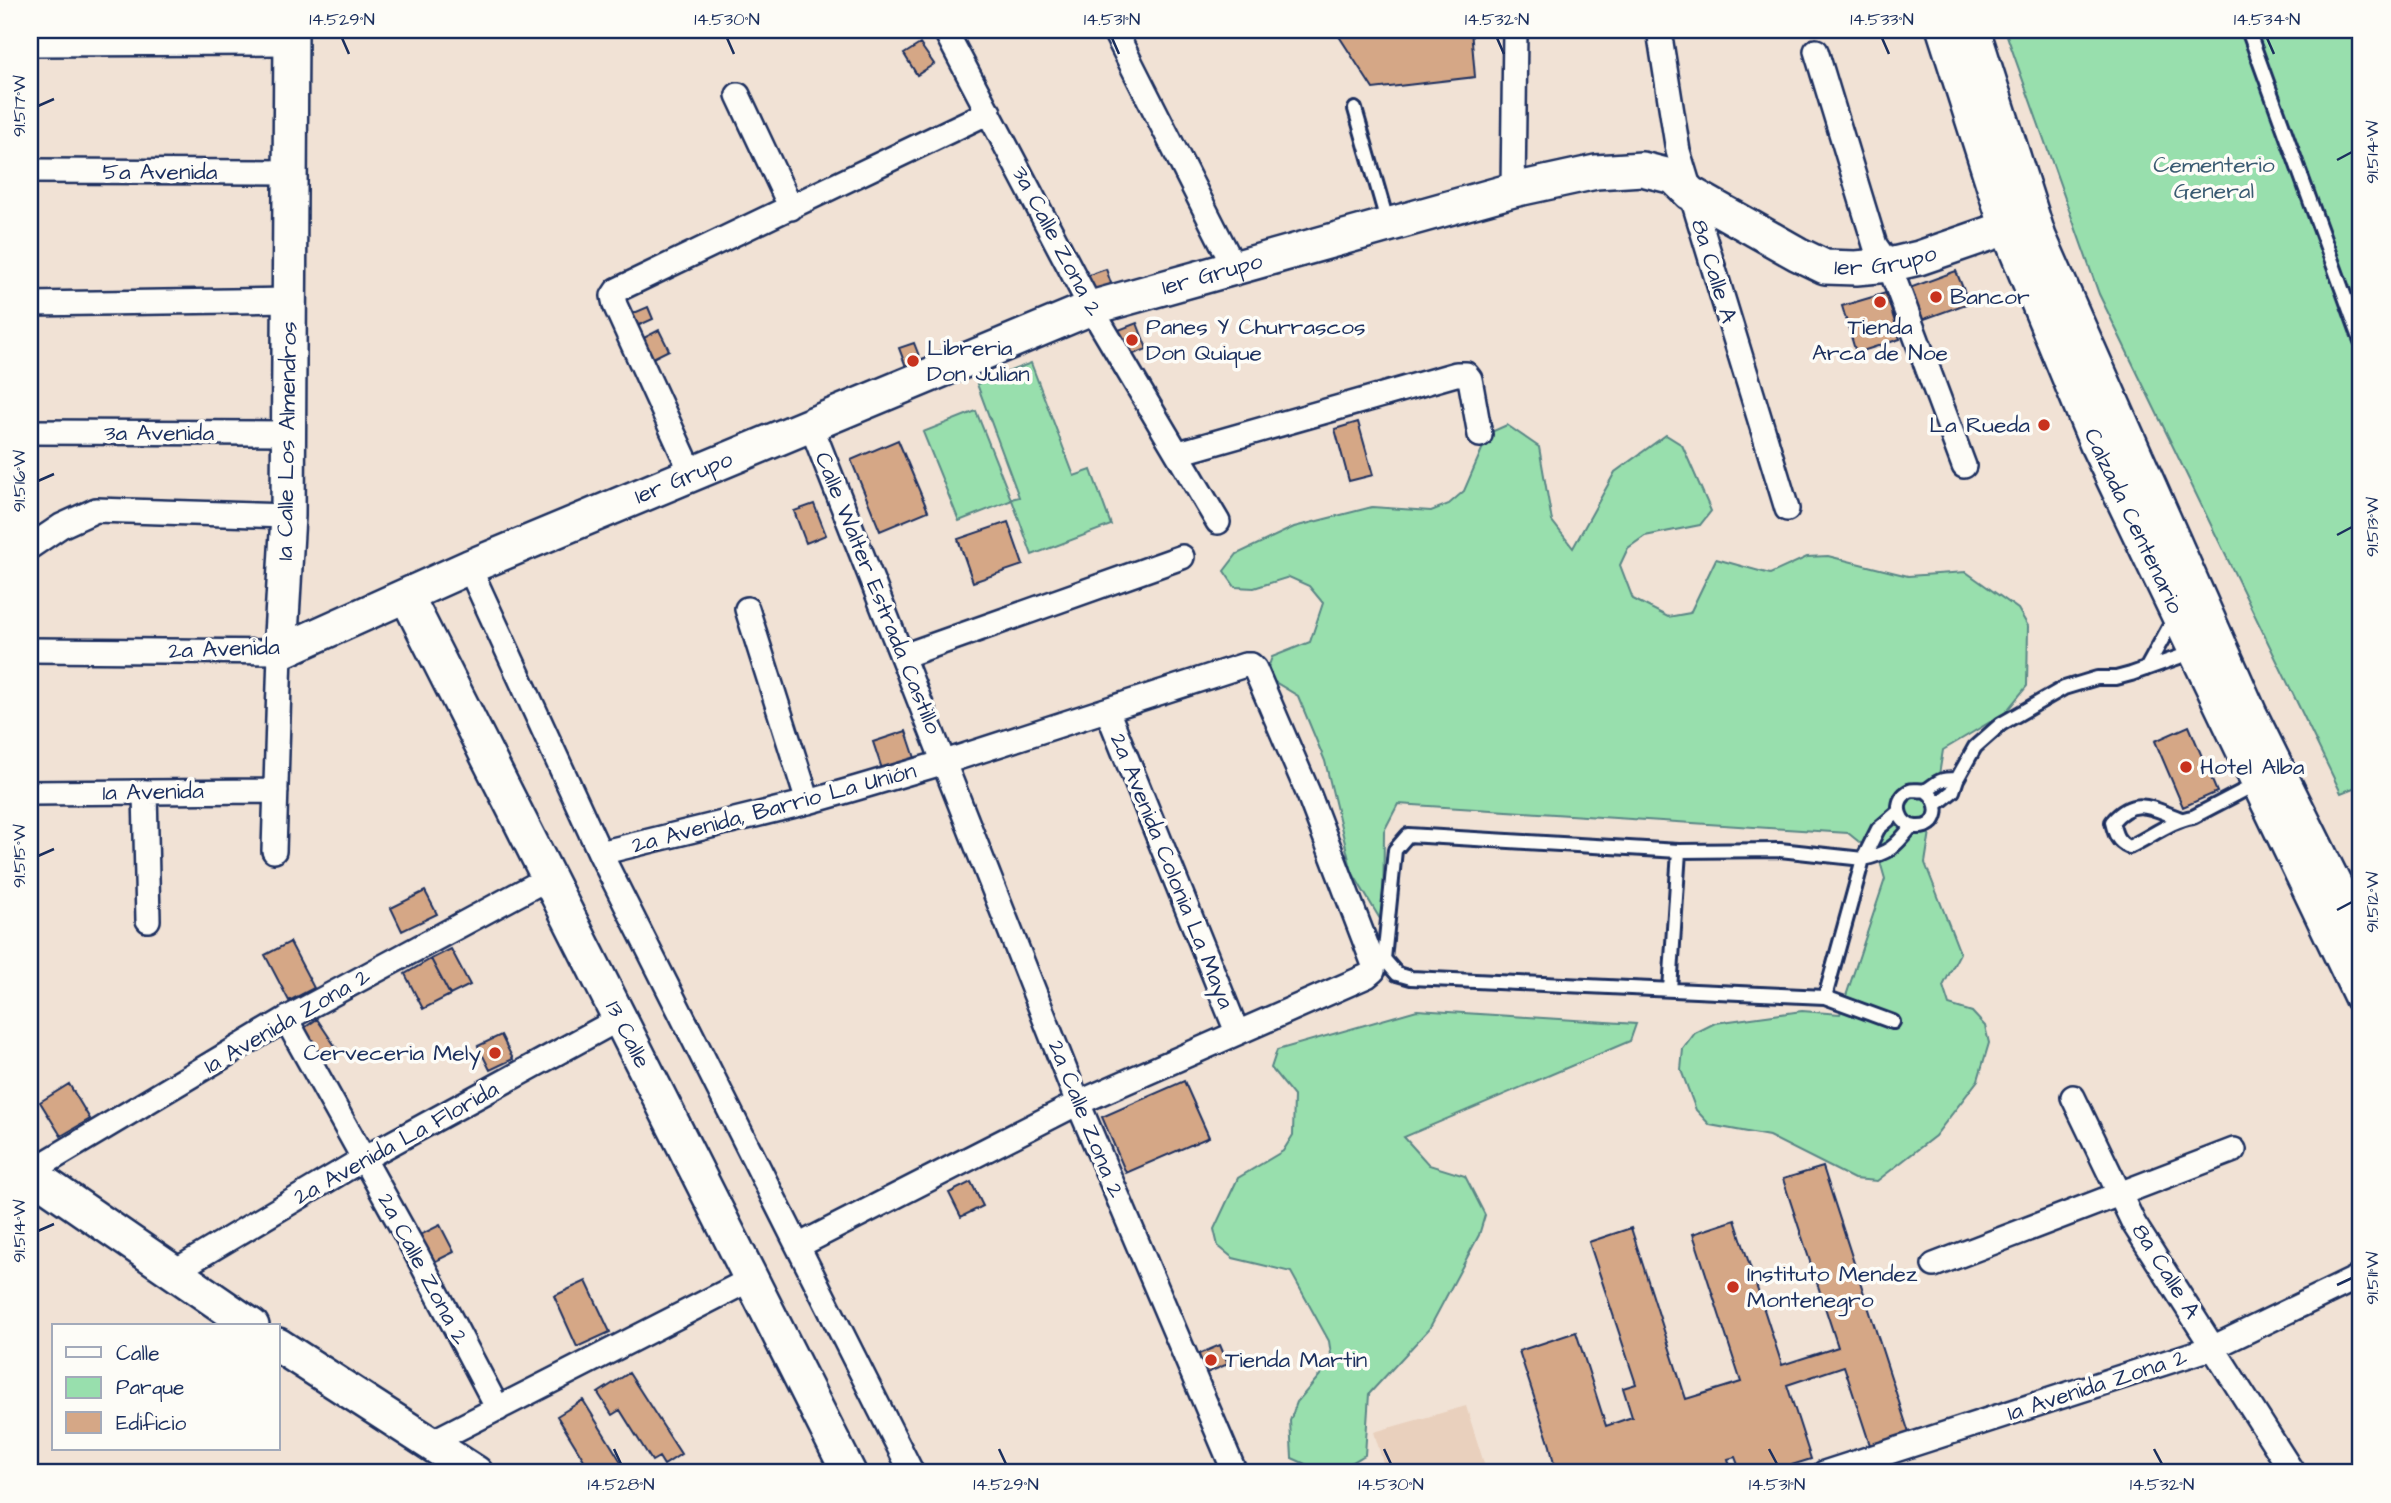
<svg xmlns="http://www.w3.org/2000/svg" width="2391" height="1503" viewBox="0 0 2391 1503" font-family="'Architects Daughter',sans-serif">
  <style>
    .built { fill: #e9d0bd }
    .green { fill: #98dfad; stroke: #5a8786; stroke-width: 2 }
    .building { fill: #d5a786; stroke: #1b2f5e; stroke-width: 2 }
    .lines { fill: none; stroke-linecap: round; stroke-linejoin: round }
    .lane-casing { stroke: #1b2f5e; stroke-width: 18 }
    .street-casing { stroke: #1b2f5e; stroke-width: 28 }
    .secondary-casing { stroke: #1b2f5e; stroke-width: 38 }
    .lane { stroke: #fdfcf7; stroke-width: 12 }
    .street { stroke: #fdfcf7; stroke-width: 23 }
    .secondary { stroke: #fdfcf7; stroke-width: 33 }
    .ticks { fill: none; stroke: #1b2f5e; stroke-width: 2.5 }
    .poi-dot { fill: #c8321e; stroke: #fdfcf7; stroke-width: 2.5 }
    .labels { text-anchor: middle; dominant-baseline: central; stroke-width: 7; stroke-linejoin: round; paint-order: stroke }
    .park-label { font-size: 23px; fill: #3a5b72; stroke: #fdfcf7 }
    .street-label { font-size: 23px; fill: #1b2f5e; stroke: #fdfcf7 }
    .poi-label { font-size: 23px; fill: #1b2f5e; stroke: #fdfcf7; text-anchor: start }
    .neatline { fill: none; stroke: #1b2f5e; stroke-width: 2.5 }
    .ticks-label { font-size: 18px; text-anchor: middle; fill: #1b2f5e }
  </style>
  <rect width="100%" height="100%" fill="#f1e2d5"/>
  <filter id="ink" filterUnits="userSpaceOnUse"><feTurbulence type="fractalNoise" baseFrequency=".0143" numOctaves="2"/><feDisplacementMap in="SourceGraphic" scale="14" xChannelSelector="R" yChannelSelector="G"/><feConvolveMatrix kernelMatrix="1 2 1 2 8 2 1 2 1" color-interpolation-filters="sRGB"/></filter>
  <g filter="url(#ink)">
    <path class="built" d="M1466 1406 1487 1473H1386L1374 1432Z"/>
    <path class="green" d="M2005 30H2361V785L2341 793 2099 294Z
      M1031 363 1074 476 1091 470 1111 525 1032 555 1012 500 959 521 923 432 976 411 1011 499 1019 497 977 384Z
      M1507 425 1539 447 1552 521 1573 548 1615 472 1666 435 1682 445 1711 511 1700 525 1645 536 1628 548 1620 565 1633 599 1668 617 1690 613 1716 559 1770 574 1807 557 1828 556 1908 576 1966 572 2018 609 2028 626 2027 686 2005 713 1943 750 1925 863 1960 953 1943 986 1949 1005 1972 1012 1985 1026 1989 1043 1978 1080 1935 1136 1877 1181 1854 1179 1769 1136 1710 1125 1696 1110 1681 1070 1683 1049 1695 1033 1715 1023 1802 1011 1840 1014 1885 879 1879 858 1848 833 1398 804 1384 831 1383 924 1352 872 1325 761 1298 696 1265 676 1272 657 1310 642 1323 603 1309 586 1289 577 1254 588 1235 587 1224 571 1237 554 1294 527 1372 507 1431 511 1449 504 1464 491 1489 433Z
      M1417 1010 1636 1024 1630 1041 1404 1137 1429 1165 1465 1176 1485 1215 1479 1235 1429 1329 1369 1394 1365 1455C1326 1478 1333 1476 1292 1458L1290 1421 1297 1402 1332 1361 1329 1341 1291 1272 1233 1258 1218 1246 1214 1229 1238 1178 1283 1151 1293 1135 1294 1096 1271 1068 1277 1050Z"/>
    <path class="building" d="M1335 30H1471L1475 77 1373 89Z
      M920 44 934 64 917 75 904 54Z
      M1106 269 1114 292 1091 300 1083 277Z
      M1956 271 1969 303 1916 322 1904 290Z
      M1886 293 1900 339 1856 353 1842 306Z
      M648 307 653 319 633 328 627 316Z
      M1137 323 1147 349 1126 357 1116 331Z
      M659 330 669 350 647 361 638 341Z
      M914 343 926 374 911 380 899 348Z
      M1358 422 1373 475 1349 481 1335 429Z
      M898 440 928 511 880 531 851 460Z
      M814 504 826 535 806 543 794 511Z
      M1008 522 1023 565 973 582 958 539Z
      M2189 726 2217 792 2183 807 2155 741Z
      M906 731 917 764 884 775 873 742Z
      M425 891 437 914 402 931 391 908Z
      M290 942 314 988 289 1001 265 955Z
      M451 949 470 985 450 995 431 959Z
      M431 959 450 995 423 1009 405 974Z
      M317 1019 337 1049 319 1061 300 1031Z
      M501 1035 513 1059 490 1070 478 1046Z
      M1184 1081 1209 1137 1126 1173 1102 1117Z
      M69 1084 90 1119 61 1136 40 1102Z
      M1823 1167 1909 1433 1870 1445 1844 1366 1787 1385 1811 1459 1766 1473H1741L1735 1457 1728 1459 1732 1473H1556L1550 1446 1519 1351 1576 1332 1606 1426 1632 1417 1623 1388 1636 1384 1589 1242 1631 1228 1686 1399 1741 1382 1693 1234 1735 1220 1782 1365 1838 1347 1783 1179Z
      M971 1182 983 1206 961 1217 949 1193Z
      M440 1225 454 1252 432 1263 418 1236Z
      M586 1281 610 1332 577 1347 554 1296Z
      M1220 1345 1228 1364 1202 1375 1194 1356Z
      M629 1373 681 1454 664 1465 659 1457 652 1461 620 1410 612 1415 598 1393Z
      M583 1400 628 1473H592L557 1416Z"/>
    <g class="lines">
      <defs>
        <path id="lane" d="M2248 30 2361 341
          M1355 109 1388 224
          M2146 669 2174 618
          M1925 790C1943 802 1940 829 1916 827 1900 826 1893 805 1905 794 1912 787 1918 792 1926 790 1931 788 1935 783 1940 781 1945 779 1951 779 1957 779
          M1937 804 1953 791 1957 779 1975 747 2001 724 2064 688 2097 678H2116L2131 674 2196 651
          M2181 819C2153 809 2135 795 2112 822 2115 834 2117 842 2129 847 2149 838 2172 820 2193 817L2258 783
          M1670 990 1679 851
          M1825 997 1863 859C1889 853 1895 847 1911 827
          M1893 1022 1825 997 1411 978 1397 974 1384 959 1395 850 1408 835 1679 851 1780 850 1863 859 1878 829 1899 811"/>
        <path id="street" d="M945 30 1091 308 1218 522
          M1114 30 1234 267
          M1659 30 1678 151 1787 509
          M30 44 291 43
          M1816 51 1875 245 1889 265 1964 466
          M738 95 791 208
          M30 171 290 172
          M1513 190 1515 30
          M30 304 289 300
          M810 423 1078 1103 1235 1473
          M30 432 288 433
          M1179 453 1456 374H1466L1470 379 1480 435
          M692 474 615 305 613 296 617 290 989 112
          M30 547 61 526 96 510 288 516
          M469 567 600 853 912 1473
          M747 609 808 802
          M30 650 280 652 274 851
          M903 656 1182 557
          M1107 710 1237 1032
          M145 792 148 920
          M30 793 276 791
          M600 853 808 802 857 788 945 762 1245 665H1251L1255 669 1309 795 1374 965 1373 971 1367 976 1078 1103 798 1246
          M286 1019 416 1253 498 1409
          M2073 1097 2134 1224 2293 1473
          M30 1172 286 1019 548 878
          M1934 1265 2234 1150
          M175 1271 363 1159 619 1019
          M428 1444 753 1278
          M1824 1473 2214 1347 2361 1276"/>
        <g id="secondary">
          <path id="s1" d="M291 30 288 516 280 652 469 567 1091 308 1513 190 1596 172 1642 169 1674 177 1690 193 1798 254 1825 267 1856 268 1889 265 1919 258 2032 219"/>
          <path id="s2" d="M1944 30 2007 228 2097 445 2361 997"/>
          <path d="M1973 30 2039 237 2250 714 2361 938"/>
          <path id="s3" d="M407 597 849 1473"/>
          <path d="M30 1173 252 1326"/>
          <path d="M278 1345 476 1473"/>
        </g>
      </defs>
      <use href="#lane" class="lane-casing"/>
      <use href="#street" class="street-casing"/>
      <use href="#secondary" class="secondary-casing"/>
      <use href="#lane" class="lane"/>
      <use href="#street" class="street"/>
      <use href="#secondary" class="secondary"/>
    </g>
  </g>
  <path class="ticks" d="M342 38 349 54M727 38 734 54M1112 38 1119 54M1497 38 1504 54M1882 38 1889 54M2267 38 2274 54M38 106 54 99M2337 160 2352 152M38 481 54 474M2337 535 2352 527M38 856 54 849M2337 910 2352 902M38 1231 54 1224M2337 1285 2352 1278M614 1449 621 1464M999 1449 1006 1464M1384 1449 1391 1464M1769 1449 1777 1464M2154 1449 2162 1464"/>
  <g class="poi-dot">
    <circle cx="1936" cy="297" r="7"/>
    <circle cx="1880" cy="302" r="7"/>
    <circle cx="1132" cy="340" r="7"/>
    <circle cx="913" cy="361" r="7"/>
    <circle cx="2044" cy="425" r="7"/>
    <circle cx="2186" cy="767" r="7"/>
    <circle cx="495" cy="1053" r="7"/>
    <circle cx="1733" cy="1287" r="7"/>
    <circle cx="1211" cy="1360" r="7"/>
  </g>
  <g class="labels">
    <g class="park-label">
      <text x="2214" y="165">Cementerio<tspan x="2214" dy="26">General</tspan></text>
    </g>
    <g class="street-label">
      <text x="160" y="172">5a Avenida</text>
      <text transform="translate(1057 241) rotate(62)">3a Calle Zona 2</text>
      <text stroke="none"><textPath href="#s1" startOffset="2343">1er Grupo</textPath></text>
      <text transform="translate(1714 271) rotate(73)">8a Calle A</text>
      <text stroke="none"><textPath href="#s1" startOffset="1629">1er Grupo</textPath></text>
      <text x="159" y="433">3a Avenida</text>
      <text transform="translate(287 441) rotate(-89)">1a Calle Los Almendros</text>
      <text stroke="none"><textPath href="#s1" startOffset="1062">1er Grupo</textPath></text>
      <text stroke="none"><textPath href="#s2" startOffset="527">Calzada Centenario</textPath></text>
      <text transform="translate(878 593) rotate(68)">Calle Walter Estrada Castillo</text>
      <text transform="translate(224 649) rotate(-2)">2a Avenida</text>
      <text transform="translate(153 792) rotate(-1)">1a Avenida</text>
      <text transform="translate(774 808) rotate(-15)">2a Avenida, Barrio La Unión</text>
      <text transform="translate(1172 871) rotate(68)">2a Avenida Colonia La Maya</text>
      <text transform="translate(287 1021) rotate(-30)">1a Avenida Zona 2</text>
      <text stroke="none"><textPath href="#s3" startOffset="490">13 Calle</textPath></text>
      <text transform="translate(1086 1119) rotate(68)">2a Calle Zona 2</text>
      <text transform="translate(396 1143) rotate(-29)">2a Avenida La Florida</text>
      <text transform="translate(423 1269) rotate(62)">2a Calle Zona 2</text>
      <text transform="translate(2166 1271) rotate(58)">8a Calle A</text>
      <text transform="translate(2097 1385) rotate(-18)">1a Avenida Zona 2</text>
    </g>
    <g class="poi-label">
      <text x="1950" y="297">Bancor</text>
      <text x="1146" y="327">Panes Y Churrascos<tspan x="1146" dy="26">Don Quique</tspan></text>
      <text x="1880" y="327" text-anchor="middle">Tienda<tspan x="1880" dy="26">Arca de Noe</tspan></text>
      <text x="927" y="348">Libreria<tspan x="927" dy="26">Don Julian</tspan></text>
      <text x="2030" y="425" text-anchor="end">La Rueda</text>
      <text x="2200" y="767">Hotel Alba</text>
      <text x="481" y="1053" text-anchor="end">Cerveceria Mely</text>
      <text x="1747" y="1274">Instituto Mendez<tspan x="1747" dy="26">Montenegro</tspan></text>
      <text x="1225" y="1360">Tienda Martin</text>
    </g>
  </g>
  <rect width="2391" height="1503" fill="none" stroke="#fdfcf7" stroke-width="77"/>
  <rect x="52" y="1324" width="228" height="126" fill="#fdfcf7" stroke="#a3aaba" stroke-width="2"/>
  <rect x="66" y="1347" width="35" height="10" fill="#fdfcf7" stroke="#a3aaba" stroke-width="2"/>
  <text x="116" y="1360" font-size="21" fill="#1b2f5e">Calle</text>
  <rect x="66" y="1377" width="35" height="21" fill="#98dfad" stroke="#a3aaba" stroke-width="2"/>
  <text x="116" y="1394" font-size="21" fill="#1b2f5e">Parque</text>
  <rect x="66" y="1412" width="35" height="21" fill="#d5a786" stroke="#a3aaba" stroke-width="2"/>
  <text x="116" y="1430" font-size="21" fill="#1b2f5e">Edificio</text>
  <rect x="38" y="38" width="2314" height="1426" class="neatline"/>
  <g class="ticks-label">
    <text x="342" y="25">14.529°N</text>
    <text x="727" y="25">14.530°N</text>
    <text x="1112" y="25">14.531°N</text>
    <text x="1497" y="25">14.532°N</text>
    <text x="1882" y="25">14.533°N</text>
    <text x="2267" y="25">14.534°N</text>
    <text transform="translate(19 106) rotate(-90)" y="6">91.517°W</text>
    <text transform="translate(2372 152) rotate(-90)" y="6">91.514°W</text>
    <text transform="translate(19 481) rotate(-90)" y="6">91.516°W</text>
    <text transform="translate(2372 527) rotate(-90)" y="6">91.513°W</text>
    <text transform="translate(19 856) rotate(-90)" y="6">91.515°W</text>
    <text transform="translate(2372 902) rotate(-90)" y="6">91.512°W</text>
    <text transform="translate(19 1231) rotate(-90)" y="6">91.514°W</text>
    <text transform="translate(2372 1278) rotate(-90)" y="6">91.511°W</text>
    <text x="621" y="1490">14.528°N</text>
    <text x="1006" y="1490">14.529°N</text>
    <text x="1391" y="1490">14.530°N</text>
    <text x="1777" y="1490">14.531°N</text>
    <text x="2162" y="1490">14.532°N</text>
  </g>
</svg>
